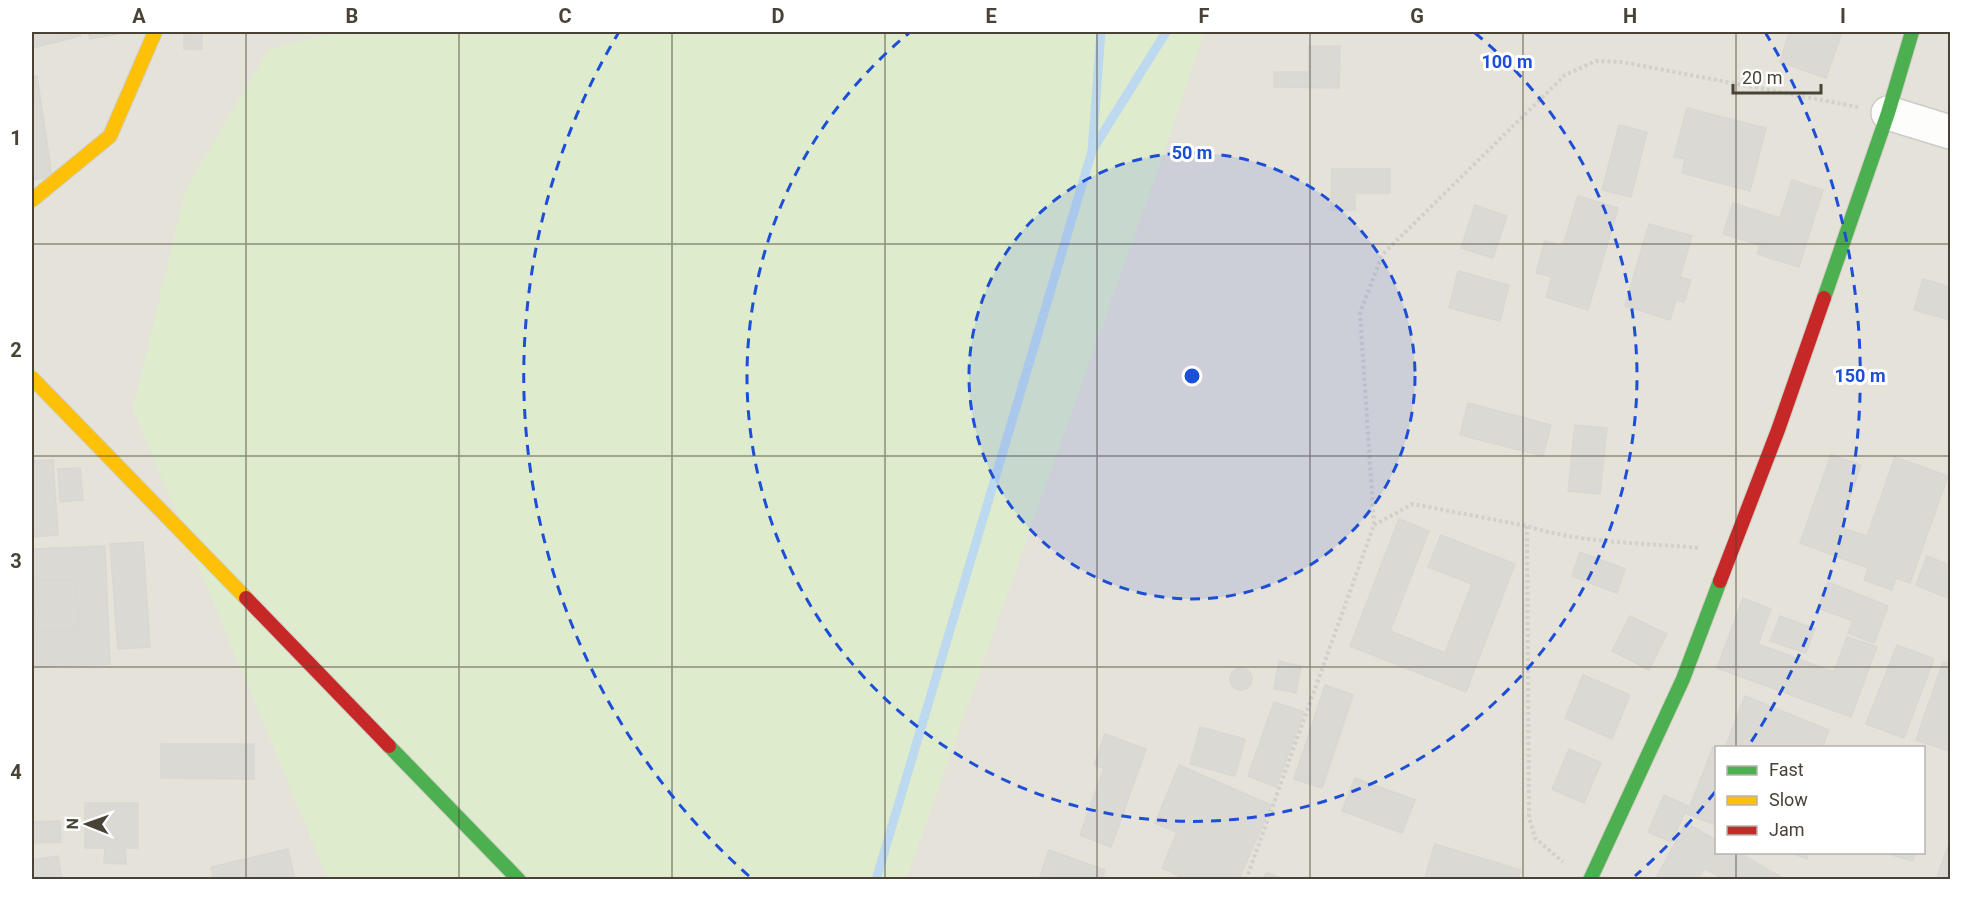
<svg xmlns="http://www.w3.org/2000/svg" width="1982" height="911" viewBox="0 0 1982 911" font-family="Roboto,sans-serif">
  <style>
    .residential { fill: #e5e2d9; fill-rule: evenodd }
    .green { fill: #deeccd }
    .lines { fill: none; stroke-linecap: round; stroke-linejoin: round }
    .stream { stroke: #bdd9ef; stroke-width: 9 }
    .building { fill: #dbd9d4; stroke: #dad7d2; stroke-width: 1.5; fill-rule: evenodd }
    .street-casing { stroke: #cdcbc7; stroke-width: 36 }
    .fast-casing { stroke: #d0cdc3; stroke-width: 16 }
    .slow-casing { stroke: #d0cdc3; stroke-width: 16 }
    .jam-casing { stroke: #d0cdc3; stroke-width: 16 }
    .path { stroke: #d1d0cb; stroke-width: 4; stroke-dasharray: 3 3; stroke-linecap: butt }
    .street { stroke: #fdfdfc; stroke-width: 33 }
    .fast { stroke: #4caf50; stroke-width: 14 }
    .slow { stroke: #ffc107; stroke-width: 14 }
    .jam { stroke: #c62828; stroke-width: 14 }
    .grid { fill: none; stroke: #484237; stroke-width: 1.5; stroke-opacity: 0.55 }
    .ring { fill: none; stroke: #1d4ed8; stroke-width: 3; stroke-dasharray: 10 8 }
    .centre { fill: #1d4ed8; stroke: #fff; stroke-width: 3 }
    .ring-label { font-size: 18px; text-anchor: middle; font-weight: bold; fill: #1d4ed8; stroke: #fff; stroke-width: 6; stroke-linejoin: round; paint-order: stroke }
    .neatline { fill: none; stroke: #484237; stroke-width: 2 }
    .grid-label { font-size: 20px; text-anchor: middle; font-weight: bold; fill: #484237 }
  </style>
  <rect width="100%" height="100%" fill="#f1f0ec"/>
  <path class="residential" d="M32 32H1950V879H32ZM1716 748H1924V852H1716Z"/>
  <path class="green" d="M337 32H1204L1165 149 906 879H328L133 408 186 189 269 49Z"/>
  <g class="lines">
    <path class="stream" d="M1093 149 1166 32
      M876 880 1092 151 1101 32"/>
  </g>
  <path class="building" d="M32 32H80L81 36 32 48Z
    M88 32H129L90 39Z
    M184 32H202V49H184Z
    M1785 32H1842L1826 78 1780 62 1789 33Z
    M1309 46H1340L1339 88 1274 87V72H1309Z
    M37 76 52 177 32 180V77Z
    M1687 108 1766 128 1750 191 1682 173 1685 159 1674 157Z
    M1619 125 1647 132 1631 197 1602 190Z
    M1332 169H1390V193H1355V210H1331Z
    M1792 180 1823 190 1799 267 1757 254 1760 245 1723 234 1733 203 1780 218Z
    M1578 196 1618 208 1588 310 1546 297 1552 277 1536 273 1545 241 1563 246Z
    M1475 205 1507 216 1493 258 1461 248Z
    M1649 224 1692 236 1680 277 1691 280 1684 302 1676 300 1670 320 1625 306Z
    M1458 271 1509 285 1500 321 1449 308Z
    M1923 279 1950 287V320L1914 310Z
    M1468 403 1551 425 1543 456 1460 435Z
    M1575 425 1607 428 1600 494 1568 491Z
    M1831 455 1861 465 1839 527 1867 536 1895 457 1948 476 1910 583 1896 578 1892 590 1864 580 1868 568 1800 543Z
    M53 460 58 535 32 537V461Z
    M80 468 83 500 60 502 58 469Z
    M1399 519 1429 531 1390 631 1445 653 1472 584 1428 567 1441 535 1515 564 1466 692 1350 646Z
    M143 542 150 647 118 649 110 544Z
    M105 546 110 664 32 667V549ZM76 579 79 630 36 632 33 581Z
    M1580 552 1625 569 1617 593 1572 576Z
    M1927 556 1950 565V599L1916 585Z
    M76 579 79 630 36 632 33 581Z
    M1828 582 1888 606 1874 643 1848 633 1853 621 1818 608Z
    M1743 598 1771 609 1758 644 1834 672 1847 637 1877 647 1851 717 1717 668Z
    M1630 616 1667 634 1649 670 1612 651Z
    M1780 616 1815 629 1806 653 1770 641Z
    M1897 645 1934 659 1904 738 1866 724Z
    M1279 661 1301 666 1296 693 1274 689Z
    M1943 662 1950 664V751L1916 740Z
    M1230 679a11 11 0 1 1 22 0a11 11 0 1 1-22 0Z
    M1583 675 1630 695 1612 739 1565 718Z
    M1325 685 1353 695 1322 788 1294 779Z
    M1745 696 1829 730 1822 748H1725Z
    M1274 702 1304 712 1276 787 1248 776Z
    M1200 727 1245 739 1235 776 1190 764Z
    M1105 734 1146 749 1111 847 1080 835 1104 768 1094 765Z
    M161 744H254V779L161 778Z
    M1713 747 1716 749V825L1687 814Z
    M1569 749 1601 763 1584 803 1552 789Z
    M1179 765 1271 805 1239 880H1188L1162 868 1177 832 1155 823Z
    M1355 778 1415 800 1402 833 1342 811Z
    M1664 795 1688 806 1671 842 1648 832Z
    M85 803H138V848H125L126 864 104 863 105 848H85Z
    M60 821 61 842 32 843V822Z
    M1686 823 1716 840V852H1738L1786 880H1725L1704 868 1698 880H1655Z
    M1950 841V880H1936Z
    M1435 844 1521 870 1518 880H1424Z
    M288 849 295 880H214L211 867Z
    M1049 850 1105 870 1102 880H1050L1040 876Z
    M1789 852H1809L1807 859Z
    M1881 852H1915L1913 861Z
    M58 856 62 880H32V860Z
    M1266 872 1285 880H1263Z"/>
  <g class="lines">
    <defs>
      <path id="street" d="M1888 113 1950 132"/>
      <path id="fast" d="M1824 298 1888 113 1912 32
        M389 746 519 880
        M1590 880 1683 679 1720 581"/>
      <path id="slow" d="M32 200 110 136 155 32
        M32 378 246 598"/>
      <path id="jam" d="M1720 581 1778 430 1824 298
        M246 598 389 746"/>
    </defs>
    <use href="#street" class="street-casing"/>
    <use href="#fast" class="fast-casing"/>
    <use href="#slow" class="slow-casing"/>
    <use href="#jam" class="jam-casing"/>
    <path class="path" d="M1374 525 1413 504 1527 526C1577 543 1647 543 1700 548
      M1527 526 1529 817 1535 838 1563 862
      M1246 880 1374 525 1360 313 1382 255 1565 75 1596 61 1622 62 1858 107"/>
    <use href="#street" class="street"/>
    <use href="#fast" class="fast"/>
    <use href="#slow" class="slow"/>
    <use href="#jam" class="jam"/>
  </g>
  <path class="grid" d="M246 32V880M459 32V880M672 32V880M885 32V880M1097 32V880M1310 32V880M1523 32V880M1736 32V748M32 244H1950M32 456H1950M32 667H1950M1736 852V880"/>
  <circle cx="1192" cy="376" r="223" fill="#1d4ed8" fill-opacity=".12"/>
  <g class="ring">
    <circle cx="1192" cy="376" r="223"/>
    <path d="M1475 33A445 445 0 1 1 909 33"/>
    <path d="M1715 792A668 668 0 0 1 1635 876M749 876A668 668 0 0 1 619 32M1765 32A668 668 0 0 1 1749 745"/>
  </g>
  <circle cx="1192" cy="376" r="9" class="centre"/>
  <g class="ring-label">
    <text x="1507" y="68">100 m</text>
    <text x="1192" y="159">50 m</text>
    <text x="1860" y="382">150 m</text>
  </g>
  <rect width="1982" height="911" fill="none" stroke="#ffffff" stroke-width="66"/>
  <rect x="1715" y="746" width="210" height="108" fill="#ffffff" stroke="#b6b3af" stroke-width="1.5"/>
  <rect x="1727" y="766" width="30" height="9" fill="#4caf50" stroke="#b6b3af" stroke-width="1.5"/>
  <text x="1769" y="776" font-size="18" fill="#484237">Fast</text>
  <rect x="1727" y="796" width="30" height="9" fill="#ffc107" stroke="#b6b3af" stroke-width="1.5"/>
  <text x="1769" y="806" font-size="18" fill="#484237">Slow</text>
  <rect x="1727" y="826" width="30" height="9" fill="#c62828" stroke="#b6b3af" stroke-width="1.5"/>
  <text x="1769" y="836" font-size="18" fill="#484237">Jam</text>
  <g transform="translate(87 824) rotate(271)" stroke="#ffffff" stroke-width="4.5" paint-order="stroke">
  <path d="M0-4.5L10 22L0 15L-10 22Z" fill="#484237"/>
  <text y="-9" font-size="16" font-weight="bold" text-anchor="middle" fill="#484237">N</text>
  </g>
  <path d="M1733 84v9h88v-9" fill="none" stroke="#484237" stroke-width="3"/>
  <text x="1742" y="84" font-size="18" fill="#484237" stroke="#ffffff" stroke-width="4.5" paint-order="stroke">20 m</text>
  <rect x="33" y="33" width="1916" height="845" class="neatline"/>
  <g class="grid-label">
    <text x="139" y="23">A</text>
    <text x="352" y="23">B</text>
    <text x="565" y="23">C</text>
    <text x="778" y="23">D</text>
    <text x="991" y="23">E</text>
    <text x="1204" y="23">F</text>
    <text x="1417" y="23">G</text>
    <text x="1630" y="23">H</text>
    <text x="1843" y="23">I</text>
    <text x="16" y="145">1</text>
    <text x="16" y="357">2</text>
    <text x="16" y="568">3</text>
    <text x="16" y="779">4</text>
  </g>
</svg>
